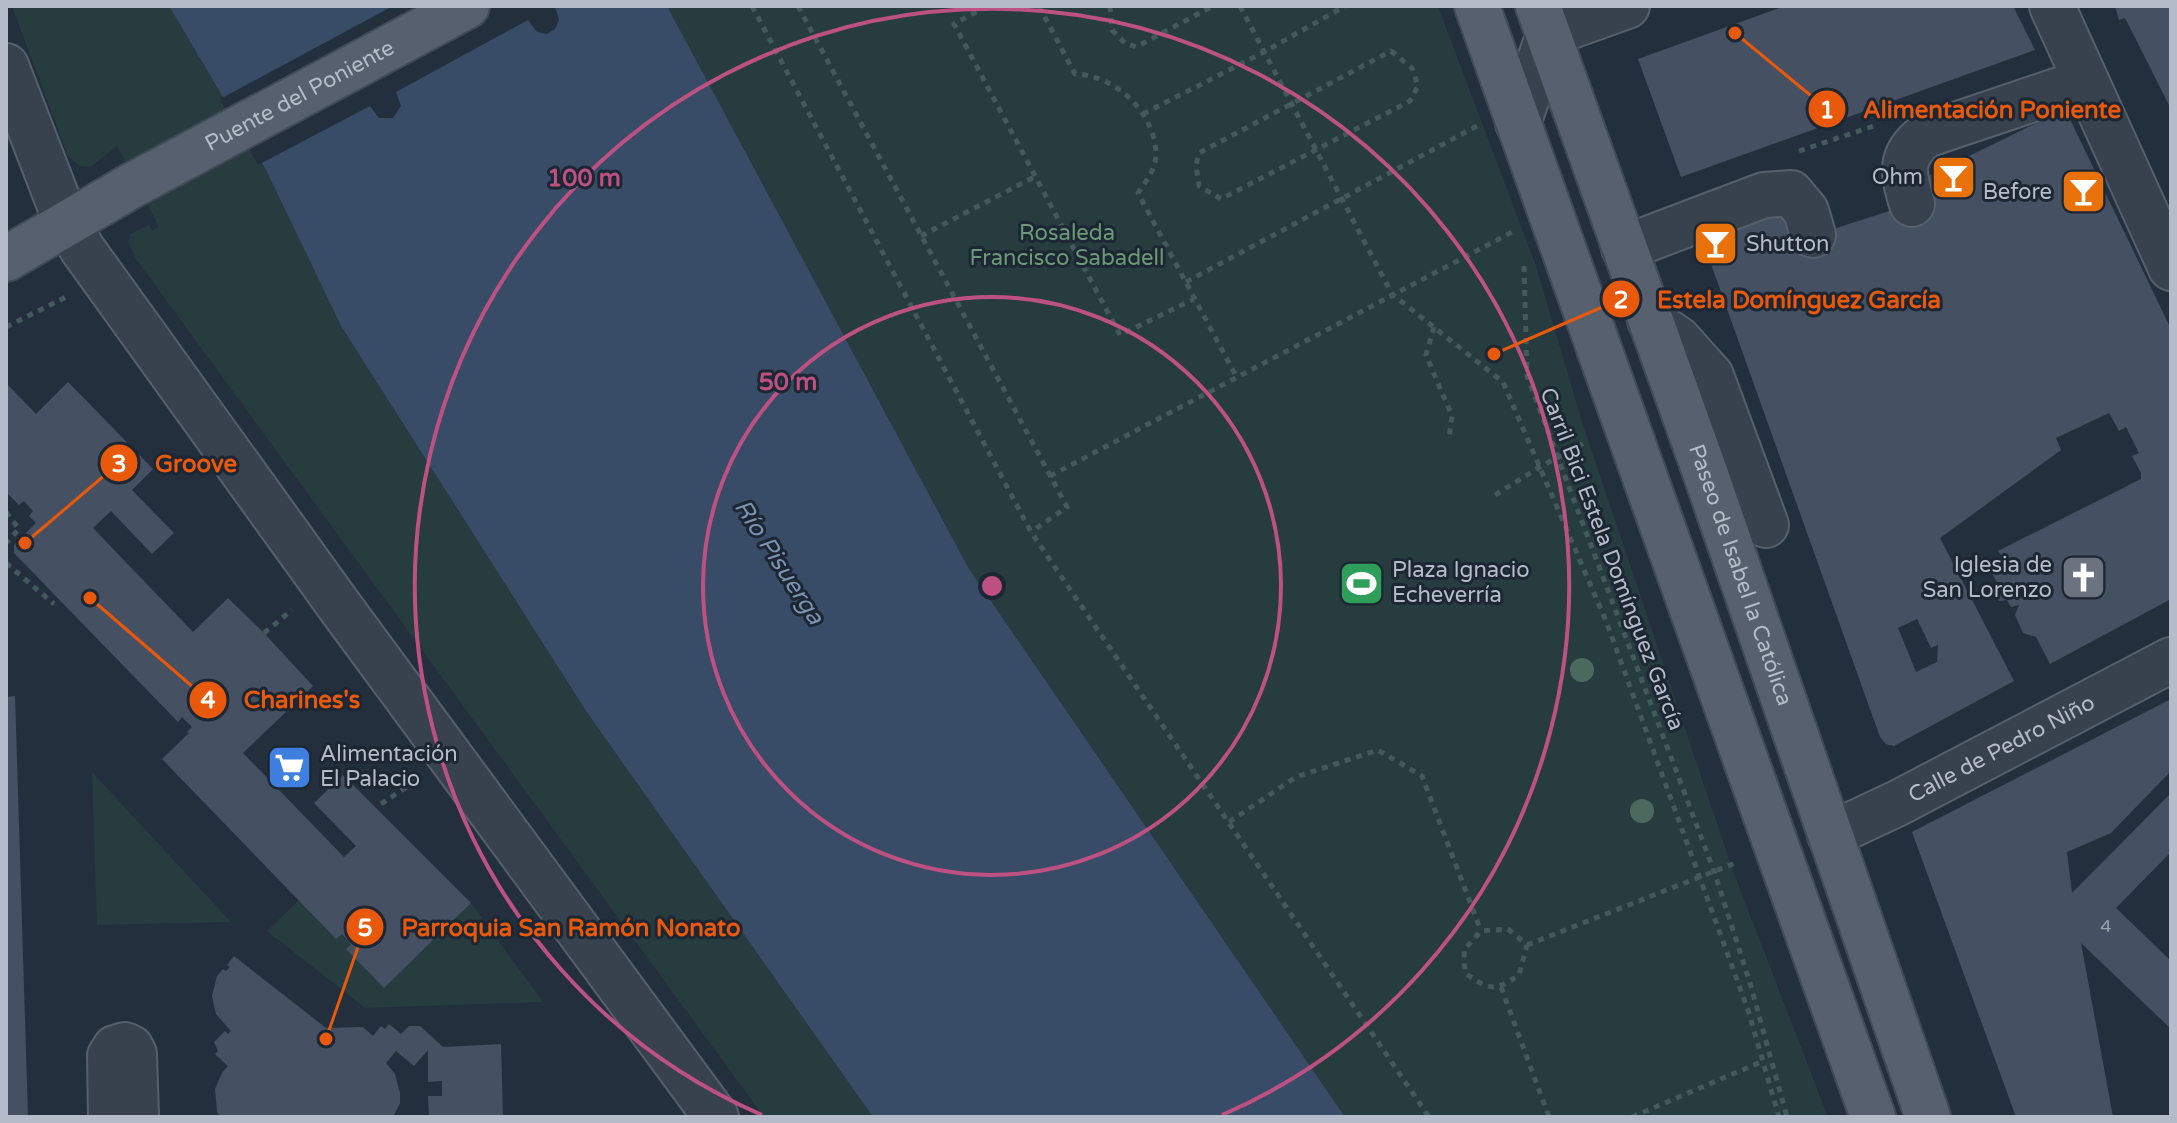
<svg xmlns="http://www.w3.org/2000/svg" width="2177" height="1123" viewBox="0 0 2177 1123" font-family="'Varela Round',sans-serif">
  <style>
    .green { fill: #263c3f }
    .water { fill: #394c67 }
    .pier { fill: #242f3e }
    .building { fill: #455162; fill-rule: evenodd }
    .lines { fill: none; stroke-linecap: round; stroke-linejoin: round }
    .minor-casing { stroke: #565f6c; stroke-width: 48 }
    .major-casing { stroke: #414a57; stroke-width: 48 }
    .path { stroke: #44595c; stroke-width: 5; stroke-dasharray: 6 6; stroke-linecap: butt }
    .minor { stroke: #38414e; stroke-width: 44 }
    .major { stroke: #56606e; stroke-width: 44 }
    .tree { fill: #4b6a5d }
    .ring { fill: none; stroke: #bd5182; stroke-width: 4 }
    .labels { text-anchor: middle; dominant-baseline: central; stroke-width: 6; stroke-linejoin: round; paint-order: stroke }
    .number-label { font-size: 18px; fill: #98a1af }
    .street-label { font-size: 22px; fill: #b4bcc9; stroke: #1d2633 }
    .poi-label { font-size: 22px; fill: #b4bcc9; stroke: #1d2633; text-anchor: end }
    .park-label { font-size: 22px; fill: #6b9a76; stroke: #1d2633 }
    .water-label { font-size: 24px; font-style: italic; fill: #7c92b1; stroke: #1d2633 }
    .centre { fill: #bd5182; stroke: #1d2633; stroke-width: 4 }
    .ring-label { font-size: 24px; text-anchor: middle; font-weight: bold; fill: #bd5182; stroke: #1d2633; stroke-width: 6; stroke-linejoin: round; paint-order: stroke }
    .leader { fill: none; stroke: #e8590c; stroke-width: 3 }
    .callout-dot { fill: #e8590c; stroke: #1d2633; stroke-width: 3 }
    .mark-label { font-size: 24px; text-anchor: middle; font-weight: bold; fill: #fff }
    .callout-label { font-size: 24px; text-anchor: middle; font-weight: bold; fill: #e8590c; stroke: #1d2633; stroke-width: 6; stroke-linejoin: round; paint-order: stroke }
  </style>
  <rect width="100%" height="100%" fill="#242f3e"/>
  <path class="green" d="M12 6H169L266 170 341 326 586 711 873 1117H764L136 259 128 242 130 234 149 225 152 231 159 227 117 146 90 167 80 166 68 156Z
    M667 6H1438L1536 266 1583 425 1733 871 1828 1117H1345L969 569Z
    M92 772 231 922 97 925Z
    M299 900 336 939 342 934 351 945 347 949 384 988 471 903 543 1002 365 1008 267 931Z"/>
  <path class="water" d="M169 6H667L969 569 1345 1117H873L586 711 341 326 266 170Z"/>
  <path class="pier" d="M393 6H555L559 20 555 29 547 34 537 32 528 20 396 92 401 106 393 118H379L370 106 258 165 220 99Z"/>
  <path class="building" d="M1785 6H2013L2035 50 1681 177 1638 59Z
    M2115 6H2171V109L2125 18 2119 20Z
    M2065 109 2171 329V599L2050 664 2036 637 2023 633 2015 615 2019 605 2011 607 2007 600 1999 601 1995 597 1996 592 2000 588 1989 568 2004 559 1998 551 2141 479V473L2132 456 2139 453 2126 427 2119 431 2109 413 2056 438 2061 450 1940 538 2014 681 1894 746 1886 744 1880 737 1702 239 1784 210 1796 241 1933 197 1924 178ZM1917 619 1931 648 1938 645 1937 662 1916 672 1898 628Z
    M68 382 153 469 132 490 174 533 152 554 111 511 93 528 193 632 228 598 264 633 313 686 243 753 344 857 356 846 314 803 343 775 471 903 384 988 346 949 351 945 342 934 336 939 162 759 189 733 187 732 192 727 182 717 178 722 14 553V545L36 523 29 516 33 511 24 501 19 505 6 492V387L8 385 36 414Z
    M15 696 28 1117H6V697Z
    M2171 699V771L2111 833 2067 852 2072 893 2171 793V852L2116 908 2171 961V1029L2081 943 2113 1117H2016L1912 832Z
    M234 956 326 1028 363 1027 373 1036 381 1026 385 1029 389 1024 401 1034 409 1026H420L443 1047 501 1044 503 1117H429L428 1096H442V1081L428 1082V1050L414 1066 396 1051 386 1063 395 1074 400 1093V1103L393 1117H220L217 1111 215 1089 222 1073 228 1066 215 1054 218 1051 214 1042 225 1031 228 1034 231 1031 216 1014 212 996 217 976 223 969 226 971 230 967 227 965Z"/>
  <g class="lines">
    <defs>
      <g id="minor">
        <path d="M2052 6 2171 268"/>
        <path d="M6 66 67 224 83 250 343 611 716 1117"/>
        <path d="M1518 123 1549 34 1627 6"/>
        <path d="M1912 204C1903 174 1898 156 1926 135L2086 81"/>
        <path d="M1624 248 1764 195 1791 193 1806 211 1813 235"/>
        <path d="M1650 320 1678 339 1711 376 1766 525"/>
        <path id="s1" d="M1830 835 1898 803 2171 660"/>
        <path d="M111 1117 110 1056 115 1048 125 1045 131 1048 134 1054 136 1117"/>
      </g>
      <g id="major">
        <path d="M1477 6 1873 1117"/>
        <path id="s2" d="M1538 6 1705 472 1928 1117"/>
        <path id="s3" d="M6 259 131 186 467 6"/>
      </g>
    </defs>
    <use href="#minor" class="minor-casing"/>
    <use href="#major" class="major-casing"/>
    <path class="path" d="M752 6 1031 532 1429 1117
      M798 6 1067 507 1031 532
      M987 6 954 24 1120 335 1194 299
      M1039 6 1075 74C1115 75 1155 112 1156 154 1156 169 1146 181 1138 193L1236 376
      M1110 6 1112 30 1125 43 1136 47 1213 6
      M1240 6 1392 294 1503 382 1606 621 1748 1010 1779 1117
      M1391 51 1412 68 1418 86 1410 101 1221 199 1199 186 1196 165 1199 153Z
      M1143 114 1264 52 1345 6
      M1799 151 1877 125
      M921 236 1036 176
      M1524 266 1527 376 1714 871 1750 983 1787 1117
      M1186 282 1477 126
      M6 327 66 297
      M1434 327 1426 355 1452 416 1449 437
      M1050 476 1516 230
      M1495 495 1540 467 1588 441
      M6 512 19 529 6 543
      M6 563 54 604
      M264 633 292 610
      M381 804 417 780
      M1229 822 1296 777 1378 750 1422 776 1481 931
      M1508 929 1527 945 1519 975C1494 992 1489 990 1465 973L1464 950 1481 931Z
      M1527 945 1738 862
      M1501 987 1549 1117
      M1632 1117 1763 1061"/>
    <use href="#minor" class="minor"/>
    <use href="#major" class="major"/>
  </g>
  <g class="tree">
    <circle cx="1582" cy="670" r="12"/>
    <circle cx="1642" cy="811" r="12"/>
  </g>
  <g class="ring">
    <circle cx="992" cy="586" r="289"/>
    <path d="M762 1115A577 577 0 1 1 1222 1115"/>
  </g>
  <defs>
    <symbol id="bar-square" viewBox="-11 -11 22 22"><rect x="-9" y="-9" width="18" height="18" rx="4" fill="#e8710a" stroke="#1d2633"/><path d="M-6-5H6L.8 .8V4.5H3.5V6h-7V4.5H-.8V.8Z" fill="#fff"/></symbol>
    <symbol id="church-square" viewBox="-11 -11 22 22"><rect x="-9" y="-9" width="18" height="18" rx="4" fill="#6b7280" stroke="#1d2633"/><path d="M-1.2-6h2.4v3.5h3.3v2.4h-3.3V6h-2.4V-.1h-3.3v-2.4h3.3Z" fill="#fff"/></symbol>
    <symbol id="stadium-square" viewBox="-11 -11 22 22"><rect x="-9" y="-9" width="18" height="18" rx="4" fill="#2e9e5b" stroke="#1d2633"/><path d="M0-5a6.5 5 0 1 0 0 10a6.5 5 0 1 0 0-10ZM-3.5-1.8h7v3.6h-7Z" fill="#fff"/></symbol>
    <symbol id="supermarket-square" viewBox="-11 -11 22 22"><rect x="-9" y="-9" width="18" height="18" rx="4" fill="#3f7fe0" stroke="#1d2633"/><path d="M-6-5.5h2.5l.6 2H6L4.5 2H-2.5L-4.4-4H-6ZM-1.5 3.2a1.3 1.3 0 1 0 .1 0ZM3 3.2a1.3 1.3 0 1 0 .1 0Z" fill="#fff"/></symbol>
  </defs>
  <g fill-rule="evenodd">
    <use href="#bar-square" x="1928" y="152" width="51" height="51"/>
    <use href="#bar-square" x="2058" y="166" width="51" height="51"/>
    <use href="#bar-square" x="1690" y="218" width="51" height="51"/>
    <use href="#church-square" x="2058" y="552" width="51" height="51"/>
    <use href="#stadium-square" x="1336" y="558" width="51" height="51"/>
    <use href="#supermarket-square" x="264" y="742" width="51" height="51"/>
  </g>
  <g class="labels">
    <g class="number-label">
      <text x="2106" y="926">4</text>
    </g>
    <g class="street-label">
      <text stroke="none"><textPath href="#s3" startOffset="336">Puente del Poniente</textPath></text>
      <text transform="translate(1612 559) rotate(69)">Carril Bici Estela Domínguez García</text>
      <text stroke="none"><textPath href="#s2" startOffset="604">Paseo de Isabel la Católica</textPath></text>
      <text stroke="none"><textPath href="#s1" startOffset="192">Calle de Pedro Niño</textPath></text>
    </g>
    <g class="poi-label">
      <text x="1923" y="177">Ohm</text>
      <text x="2052" y="192">Before</text>
      <text x="1746" y="244" text-anchor="start">Shutton</text>
      <text x="2052" y="565">Iglesia de<tspan x="2052" dy="25">San Lorenzo</tspan></text>
      <text x="1392" y="570" text-anchor="start">Plaza Ignacio<tspan x="1392" dy="25">Echeverría</tspan></text>
      <text x="320" y="754" text-anchor="start">Alimentación<tspan x="320" dy="25">El Palacio</tspan></text>
    </g>
    <g class="park-label">
      <text x="1067" y="233">Rosaleda<tspan x="1067" dy="25">Francisco Sabadell</tspan></text>
    </g>
    <g class="water-label">
      <text transform="translate(779 562) rotate(57)">Río Pisuerga</text>
    </g>
  </g>
  <circle cx="992" cy="586" r="12" class="centre"/>
  <g class="ring-label">
    <text x="584" y="186">100 m</text>
    <text x="788" y="390">50 m</text>
  </g>
  <path class="leader" d="M1735 33L1827 109M1494 354L1621 299M25 543L119 463M90 598L208 700M326 1039L365 927"/>
  <g class="callout-dot">
    <circle cx="1735" cy="33" r="8"/>
    <circle cx="1494" cy="354" r="8"/>
    <circle cx="25" cy="543" r="8"/>
    <circle cx="90" cy="598" r="8"/>
    <circle cx="326" cy="1039" r="8"/>
    <circle cx="1827" cy="109" r="20"/>
    <circle cx="1621" cy="299" r="20"/>
    <circle cx="119" cy="463" r="20"/>
    <circle cx="208" cy="700" r="20"/>
    <circle cx="365" cy="927" r="20"/>
  </g>
  <g class="mark-label">
    <text x="1827" y="118">1</text>
    <text x="1621" y="308">2</text>
    <text x="119" y="472">3</text>
    <text x="208" y="708">4</text>
    <text x="365" y="936">5</text>
  </g>
  <g class="callout-label">
    <text x="1992" y="118">Alimentación Poniente</text>
    <text x="1799" y="308">Estela Domínguez García</text>
    <text x="196" y="472">Groove</text>
    <text x="302" y="708">Charines's</text>
    <text x="571" y="936">Parroquia San Ramón Nonato</text>
  </g>
  <rect width="2177" height="1123" fill="none" stroke="#b4bcc9" stroke-width="16"/>
</svg>
